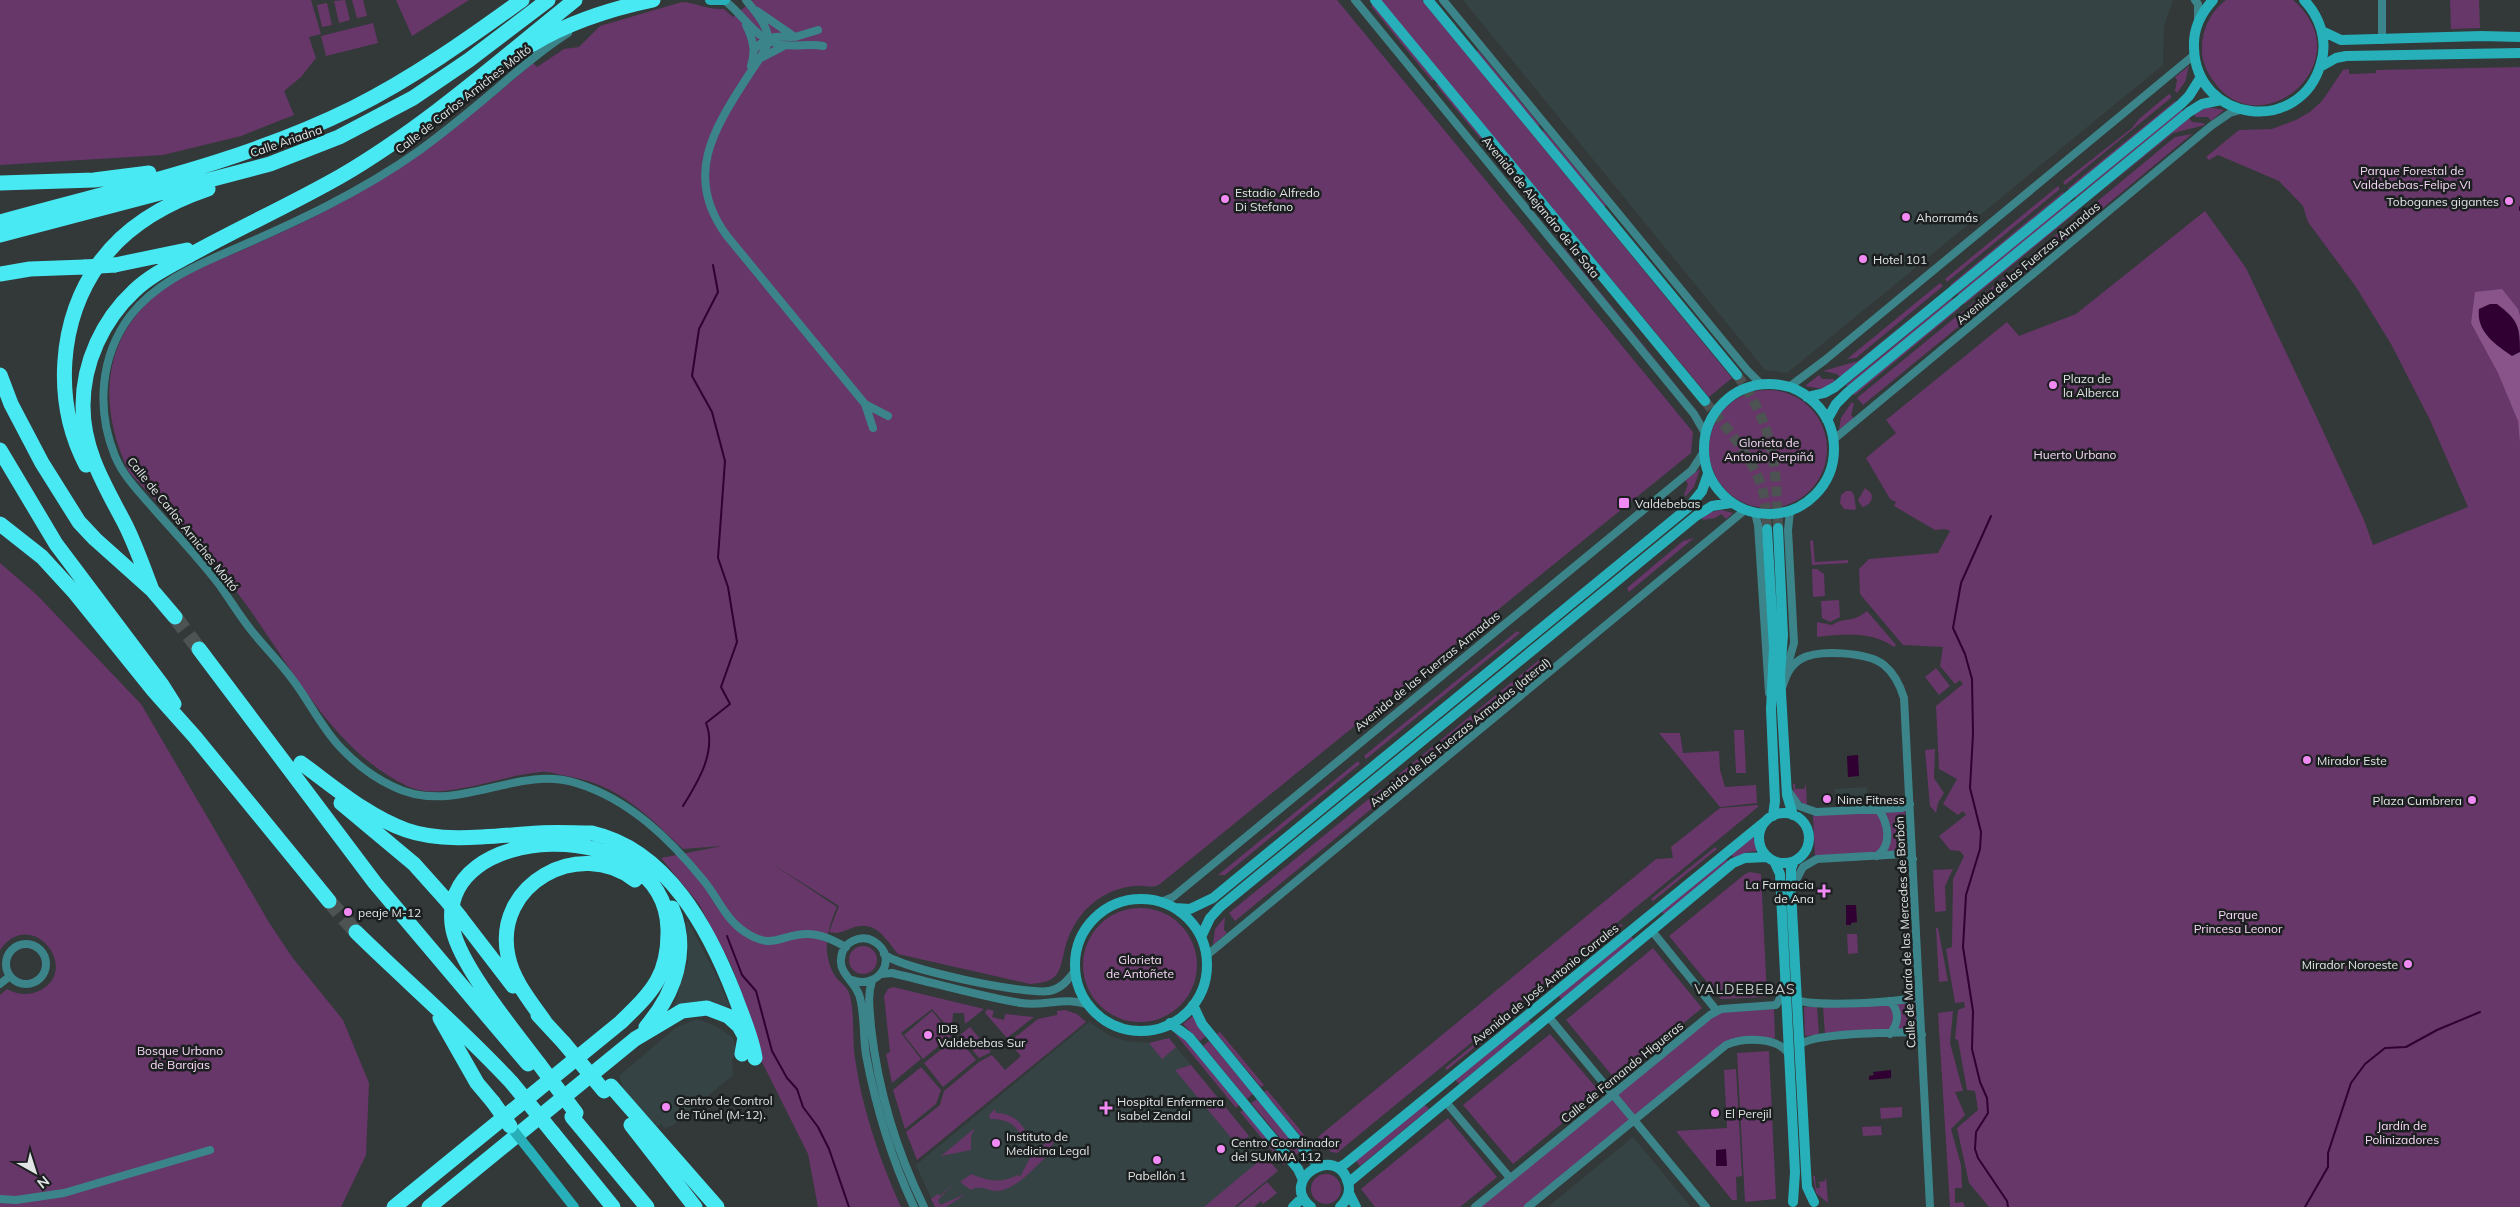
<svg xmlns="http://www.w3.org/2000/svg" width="2520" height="1207" viewBox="0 0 2520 1207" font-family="Mulish,sans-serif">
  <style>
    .built { fill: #364344 }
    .green { fill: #673769 }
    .forest { fill: #885489 }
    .water { fill: #300032 }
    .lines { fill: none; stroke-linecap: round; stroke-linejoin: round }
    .stream { stroke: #300032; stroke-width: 2 }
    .secondary-tunnel { stroke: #4d5252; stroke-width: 10; stroke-dasharray: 10 5; stroke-linecap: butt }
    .highway-tunnel { stroke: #4d5252; stroke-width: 15; stroke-dasharray: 15 8; stroke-linecap: butt }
    .street { stroke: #3b858a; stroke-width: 8 }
    .secondary { stroke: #27b0b9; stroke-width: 10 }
    .highway { stroke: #49e9f4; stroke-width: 15 }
    .secondary-bridge { stroke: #27b0b9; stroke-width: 10 }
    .highway-bridge { stroke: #49e9f4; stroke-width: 15 }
    .poi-dot { fill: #f18af4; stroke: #1c1f1f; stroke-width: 2 }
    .labels { text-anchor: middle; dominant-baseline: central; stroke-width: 5; stroke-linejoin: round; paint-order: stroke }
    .street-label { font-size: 12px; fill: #e2e5e5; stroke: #1c1f1f }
    .park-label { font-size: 12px; fill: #f8d9f8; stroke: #1c1f1f }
    .poi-label { font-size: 12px; fill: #e2e5e5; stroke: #1c1f1f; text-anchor: start }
    .neighbourhood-label { font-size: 14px; letter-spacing: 1px; fill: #bfc6c6; stroke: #1c1f1f }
  </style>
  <rect width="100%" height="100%" fill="#333838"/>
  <path class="built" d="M1463 0H2173L2164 26 2163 65 1787 373 1765 370Z
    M1867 787 1868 800 1836 802 1835 789Z
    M686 921H688L717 977 729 1005 726 1008H673L688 961Z
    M697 1019 716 1026 733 1038 737 1052 732 1060 733 1075 673 1125 664 1128 661 1124 656 1128 624 1091 619 1076 675 1028Z
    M1089 1022 1112 1037 1127 1041 1149 1043 1169 1038 1278 1171 1235 1207H935L916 1165Z
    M1633 1137 1691 1207H1550L1549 1206Z"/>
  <path class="green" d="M0 0H311L321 34 309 37 316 58 301 77 284 91 294 115 241 136 163 155 0 165Z
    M345 0 350 20 339 23 334 1Z
    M352 0H363L367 16 357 18Z
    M396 0H469L412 36Z
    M753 0H1337L1693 432 1691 453 1160 884C1154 889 1143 885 1135 886 1115 887 1094 899 1082 914 1074 924 1068 936 1065 948 1059 973 1060 982 1030 984L898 954C886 940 877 921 855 927 844 930 841 935 829 932L839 906 771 863 837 907C827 930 821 952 835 976 839 982 847 986 849 993 855 1009 852 1040 855 1058 862 1109 880 1160 901 1207H818L808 1154 757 1052 744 999 732 967 699 904 661 858 722 846 683 849C646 814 619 785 567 776 558 775 549 771 541 772 518 774 496 781 474 786 452 790 429 796 407 786 325 747 284 649 228 581 197 543 162 508 129 472 97 406 101 335 164 289 186 273 213 262 238 252 274 236 310 220 344 201 412 163 474 114 533 63L537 67 564 49 579 47 600 26 682 2C698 3 706 10 724 9L733 17Z
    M1380 0H1422L1732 378 1709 397Z
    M2226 0H2293C2362 59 2266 143 2218 87 2210 77 2203 66 2202 53 2201 31 2209 13 2226 0Z
    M2450 0H2479L2480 28 2451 29Z
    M327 3 332 25 322 27 317 5Z
    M1374 4 1435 79 1432 81 1371 6Z
    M373 23 378 43 326 56 321 36Z
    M1478 50 1540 125 1537 127 1476 53Z
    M2189 66 2185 82 2177 93 2175 91 2177 80 2175 77Z
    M2520 67V1207H1989L1969 1183 1957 1128 1978 1110 1975 1091 1967 1090 1958 1040 1955 1039 1958 1010 1965 1007 1964 1002 1955 1003 1946 949 1952 947 1953 879 1964 856 1960 851 1950 850 1939 836 1966 815 1963 811 1958 815 1943 804 1957 779 1939 769 1936 706 1963 684 1960 680 1955 684 1940 666 1943 647 1903 645 1860 594 1859 569 1869 559 1938 553 1950 531 1945 529 1935 530 1894 506 1896 502 1890 499 1866 458 1896 433 1886 420 2007 322 2019 336 2076 314 2205 211 2246 268 2317 418 2364 520 2373 545 2468 507 2430 420 2391 344 2356 287 2308 222 2303 206 2279 181 2218 155 2209 160 2206 157 2239 130 2272 129 2296 120 2310 112 2322 101 2343 70 2349 69V74L2376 73V70Z
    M1439 83 1501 157 1498 160 1436 85Z
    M2169 94 2172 97 2065 185 2063 182 2132 128 2139 119Z
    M2175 101 2176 102 2069 190 2068 188Z
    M2208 107 2224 110 2211 121 2208 117H2196L2194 114Z
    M2181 109 2183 111 2076 198 2075 197Z
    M2189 118 2192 122 2203 123 2205 125 2173 133 2083 207Z
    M1544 130 1606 205 1603 207 1541 132Z
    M2192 134 2092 217 2087 210 2175 137Z
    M1504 162 1566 237 1563 240 1501 165Z
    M2058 186 2060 189 1947 282 1945 279Z
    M2063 192 2064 193 1951 286 1950 285Z
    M2070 200 2072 203 1959 296 1957 294Z
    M2077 210 2078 211 1965 304 1964 303Z
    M2081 214 2087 222 1975 314 1968 307Z
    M1563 247 1692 404 1562 248Z
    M1940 283 1943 286 1856 358 1847 359Z
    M1945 289 1840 377 1837 374 1823 371 1858 361Z
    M1952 298 1953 300 1848 387 1846 385Z
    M1959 307 1960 308 1855 395 1853 394Z
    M1963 311 1969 318 1863 405 1857 398Z
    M1819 375 1822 379H1833L1836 382 1822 389 1805 386Z
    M1709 449a59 59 0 1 1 118 0a59 59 0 1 1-118 0Z
    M1852 402 1854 404 1851 415 1854 418 1839 430 1841 418Z
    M1700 469 1694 487 1685 497 1684 495 1688 484 1685 480Z
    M1865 488 1871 493C1874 500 1869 506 1862 507L1858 500Z
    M1846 491H1851L1854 495 1856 509 1854 510 1844 509 1840 503 1841 495Z
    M1721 510 1733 513 1726 519 1721 514 1715 518 1703 520 1702 518 1708 513Z
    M1694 538 1629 592 1627 588 1683 541Z
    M1813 540 1815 562 1848 560V563L1812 565 1810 541Z
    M0 563 36 594 141 704 270 924 292 957 343 1020 369 1083 366 1155 341 1207H0V995L7 989C18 995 29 996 41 990 81 968 31 906 0 950Z
    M1812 569H1817L1824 574 1825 596 1813 597Z
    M1839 600 1840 617 1830 622 1822 618 1821 601Z
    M1867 611 1896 645 1894 647C1871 631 1844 634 1817 637V622L1832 625C1846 616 1851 624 1867 611Z
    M1517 631 1520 633 1366 759 1364 756Z
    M1545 655 1551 662 1393 792 1387 784Z
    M1936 668 1950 686 1939 695 1925 677Z
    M1734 730H1744L1746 773H1736Z
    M1659 733H1680L1683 753 1719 751 1720 770 1725 787 1756 785 1757 803 1720 807Z
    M1935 749 1934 778 1944 793 1938 803 1936 813 1930 806 1925 750Z
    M1358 761 1360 764 1225 875H1218Z
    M1793 784H1795V789H1804L1806 784 1807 807 1794 795Z
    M1381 789 1387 796 1235 921 1229 913Z
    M1758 805V807L1337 1153 1331 1152 1320 1139 1318 1137 1656 859 1673 858 1671 847 1720 808Z
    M1905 810 1907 852 1815 857 1813 815Z
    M1754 833 1757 851 1748 852 1734 858 1730 853Z
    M1715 847 1717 849 1653 901 1651 899Z
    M1724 857 1729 862 1665 915 1660 910Z
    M1953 869 1945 886 1946 911 1935 912 1933 870Z
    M1750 872 1761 874 1767 997 1721 999 1669 936 1745 874Z
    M1083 965a57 57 0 1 1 114 0a57 57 0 1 1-114 0Z
    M1225 917 1224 930 1227 933 1213 945 1215 929Z
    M1621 924 1623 925 1549 986 1548 984Z
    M1936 928H1938L1948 981 1939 982Z
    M1847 934H1857L1858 953 1848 954Z
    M1630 935 1634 940 1562 1000 1557 994Z
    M849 960a14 14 0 1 1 28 0a14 14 0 1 1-28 0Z
    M1653 948 1702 1008 1615 1079 1566 1020Z
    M893 987 984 1009 965 1024 964 1013H953L952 1028 956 1032 954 1034 932 1009 901 1033 921 1059 892 1083 886 1054 890 1052 884 996 888 989Z
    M1915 1002 1917 1029 1825 1034 1823 1007Z
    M1804 1007H1817L1819 1035 1805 1036Z
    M1518 1008 1520 1010 1447 1070 1445 1068Z
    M988 1009 994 1011 992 1017 1004 1020 1005 1014 1034 1017 1007 1038 986 1014 985 1012Z
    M1774 1009 1775 1038 1733 1040 1724 1043 1524 1207H1479L1718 1012Z
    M1065 1010 1077 1014 1086 1022 917 1160 906 1132 940 1105 944 1091 979 1062 992 1055 1005 1070 1021 1056 1009 1042 1038 1019 1057 1015V1011Z
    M932 1011 952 1035 923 1059 904 1035Z
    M1953 1011 1950 1043 1963 1091 1955 1092 1965 1115 1951 1129 1961 1165 1962 1188H1955V1203L1963 1202 1965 1207H1950L1938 1013Z
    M1193 1016 1206 1036 1200 1041 1183 1024Z
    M1527 1019 1532 1024 1459 1084 1455 1079Z
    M970 1027 991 1052 979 1058 960 1035Z
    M1173 1031 1182 1036 1239 1105 1236 1108Z
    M1220 1032 1264 1085 1261 1087 1217 1034Z
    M1550 1034 1600 1092 1513 1164 1463 1105Z
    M957 1037 976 1060 943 1087 924 1063Z
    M1169 1038 1176 1047 1162 1059 1149 1043Z
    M1209 1041 1253 1094 1247 1099 1203 1046Z
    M1769 1051 1776 1199 1745 1202 1737 1053Z
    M1191 1065 1249 1136 1237 1145 1175 1070Z
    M921 1067 941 1090 936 1104 905 1129 893 1090Z
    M1736 1069 1742 1176 1736 1177 1737 1200H1732L1676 1131 1727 1128 1724 1070Z
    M1267 1090 1311 1143 1308 1145 1264 1092Z
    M1257 1099 1300 1151 1295 1156 1251 1103Z
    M1424 1104 1429 1109 1360 1166 1355 1160Z
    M1902 1107V1117L1881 1119 1880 1108Z
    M995 1109 996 1113C1015 1114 1024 1124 1029 1140L1022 1141C1019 1125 1006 1118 990 1119L989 1115Z
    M1243 1110 1287 1162 1284 1165 1240 1112Z
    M1448 1118 1497 1177 1460 1207H1375L1361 1189Z
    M1881 1126 1882 1135 1863 1136 1862 1127Z
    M975 1128 971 1136V1150L941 1156Z
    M1055 1137 1050 1151 1046 1157C1033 1169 1015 1190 997 1191 986 1191 981 1184 971 1190L960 1182 971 1174C989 1181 999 1184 1018 1175L1020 1177 1032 1154 1038 1156 1047 1138Z
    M1265 1156 1278 1171 1234 1207H1204Z
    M1311 1189a15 15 0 1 1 30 0a15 15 0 1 1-30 0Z
    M1813 1176H1815L1816 1188H1820L1819 1182 1825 1181 1826 1176 1828 1203 1816 1193Z
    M1267 1182 1277 1193 1263 1204 1261 1201 1254 1207H1237Z
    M954 1183 938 1200 940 1205 966 1194 946 1207H935L931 1199 938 1194 940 1196Z"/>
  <path class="forest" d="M2502 289 2518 309 2520 316V443L2518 421 2498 373 2471 323 2475 292Z"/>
  <path class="water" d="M2490 304H2497C2518 320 2520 326 2520 352L2512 356C2496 345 2476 332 2479 309Z
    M1858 755 1859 776 1848 777 1847 756Z
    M1846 905H1856L1857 922 1851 923V925H1846Z
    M1891 1070V1078L1869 1080V1076L1874 1075 1873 1072Z
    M1726 1149 1727 1166H1716V1150Z"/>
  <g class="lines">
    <path class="stream" d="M2520 210V207
      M1991 516 1961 583 1953 628 1965 654 1972 679 1973 734 1970 788 1981 832 1980 849 1966 895 1963 947 1973 1011 1972 1049 1980 1082 1987 1098 1988 1113 1976 1132 1975 1149 1978 1158 2007 1201 2008 1207
      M683 806C698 782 717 751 706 723L730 704 721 687 737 642 728 587 718 558 725 461 712 412 692 376 699 329 718 292 713 265
      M727 936 742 975 756 991 772 1051 787 1078 797 1089 803 1107 818 1127 829 1149 849 1207
      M2305 1207 2328 1167V1153L2351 1083 2365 1064 2385 1048 2406 1047 2437 1030 2480 1012"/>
    <path class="secondary-tunnel" d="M1737 375C1775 427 1776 467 1778 528
      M1705 401C1724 426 1749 452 1760 482 1766 497 1766 513 1767 529"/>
    <path class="highway-tunnel" d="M175 617 199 649
      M329 901 356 932"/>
    <path class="street" d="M724 0C743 14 755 39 779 44 793 48 808 43 823 46
      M746 0C755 12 770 27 768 43 763 55 755 65 748 76 713 130 683 177 727 236L865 404 873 428
      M1355 0 1694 414 1705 433
      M1443 0 1747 370 1761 384
      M2195 0 2198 4V20
      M757 11 795 37 818 30
      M746 25C753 39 756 51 751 66
      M568 33C547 46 528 62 509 78 480 103 451 127 420 150 360 193 292 224 225 253 190 268 154 285 130 316 100 356 96 410 115 456 123 476 140 493 154 509 175 533 198 557 218 583 229 598 239 615 251 630 266 649 284 666 298 687 312 707 323 729 340 747 355 763 373 777 392 786 454 818 515 764 576 783 629 799 670 839 704 881 718 898 726 920 745 932 773 951 781 934 807 934 821 934 833 940 846 947
      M2382 40V0
      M754 50C765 37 775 35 791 37
      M761 58 784 46
      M1789 387 1825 360 2194 55
      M865 404 888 416
      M1833 440 2211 126 2230 113 2240 110
      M1755 513 1758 525 1769 693
      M1786 671 1794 643 1788 530 1790 511
      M1782 688C1786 676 1789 666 1801 659 1818 649 1868 652 1884 665 1895 674 1900 685 1904 698L1930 1207
      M1789 792 1799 806 1816 812 1902 808 1910 804
      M1877 856C1893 845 1888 822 1878 809
      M1793 886 1803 867 1817 859 1904 854 1913 859
      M1161 902 1173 897 1692 470 1703 453
      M1652 931 1717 1011
      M6 964a20 20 0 1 1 40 0a20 20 0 1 1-40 0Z
      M884 954C901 969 1025 995 1049 991 1061 989 1068 980 1075 971
      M1206 956 1745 510
      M881 974 892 973C935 983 978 996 1021 1003 1045 1007 1067 995 1090 1006
      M852 980C879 990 899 958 875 942 861 933 842 942 841 959 839 974 857 983 860 998 865 1017 863 1036 866 1055 876 1108 891 1158 914 1207
      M872 981C867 996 870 1011 871 1027 878 1089 896 1150 924 1207
      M0 984 10 976
      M1798 1000C1810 1007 1906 1003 1919 996
      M1889 1001C1900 1010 1899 1023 1890 1034
      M1548 1016 1706 1207
      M1800 1045C1812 1032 1892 1033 1915 1032L1922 1035
      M1445 1101 1510 1178
      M0 1199 16 1200 64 1193 210 1150
      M1475 1207 1710 1015 1721 1009 1776 1005C1782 999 1781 987 1785 979
      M1528 1207 1726 1045C1743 1037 1777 1037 1788 1053"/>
    <path class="secondary" d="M710 0H725
      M1375 0 1705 401
      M1428 0 1737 375
      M2213 0C2200 14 2193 29 2194 48 2196 123 2301 136 2321 63 2328 40 2320 17 2304 0
      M2322 31 2341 40 2482 36 2520 37
      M2320 67 2336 58 2346 56 2520 53
      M1704 449a65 65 0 1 1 130 0a65 65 0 1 1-130 0Z
      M1807 397 1824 393 1835 387 2181 104 2189 96 2201 77
      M1827 420 1836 404 1848 392 2189 112 2202 104 2221 100
      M1778 528 1783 635 1780 676 1787 795 1793 815
      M1767 529 1774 648 1771 709 1775 801 1773 816
      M1759 838a25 25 0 1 1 50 0a25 25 0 1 1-50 0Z
      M1774 861 1780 874 1795 1172 1793 1202
      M1794 861 1791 869V890L1806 1171 1807 1187 1814 1202
      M1075 965a66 66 0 1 1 132 0a66 66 0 1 1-132 0Z
      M1175 908 1190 909 1213 898 1689 507 1702 491 1708 474
      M1201 937 1210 918 1220 907 1696 516 1712 506 1731 503
      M1193 1005 1202 1024 1313 1160 1321 1165
      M1170 1023 1189 1037 1298 1169 1303 1180
      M530 1151 574 1207
      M1338 1168 1345 1164 1768 819
      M1348 1183 1733 863 1745 858 1768 857
      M1349 1193 1356 1207
      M1293 1207 1303 1197
      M1311 1207C1277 1180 1338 1142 1348 1183 1351 1192 1347 1200 1340 1207"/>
    <path class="highway" d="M531 45C569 22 610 9 653 0
      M0 183 94 180 149 173
      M0 222C119 189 242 163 353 108 413 78 468 39 522 0
      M0 235 270 164 339 137 413 98 469 60 548 0
      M115 265 187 250
      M0 274 30 269 85 267
      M0 375 11 404 42 463 79 522 95 539 152 590 175 617
      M0 450 56 544 162 685 174 704
      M86 465C53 402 58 320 100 262 126 226 167 203 208 189
      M0 524 42 557 75 593 154 691 195 737 329 901
      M152 590C143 567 135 543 124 522 104 484 83 450 83 406 83 362 103 320 134 291 151 275 172 265 192 254 241 227 292 204 341 176 425 127 499 61 575 0
      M199 649 375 883 528 1064
      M301 763C334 787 367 816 406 830 445 844 499 835 539 833 557 832 574 833 592 833 667 850 709 929 735 996 742 1016 752 1037 755 1058
      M341 803 414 864 448 902
      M460 917 513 986
      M356 932C408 983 463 1030 512 1083
      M538 1015 564 1043
      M440 1018 477 1083 493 1102
      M545 1022C531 1002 513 981 508 956 493 884 579 837 635 880
      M646 1027C675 993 690 951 672 908
      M611 1086 717 1207
      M572 1117 647 1207
      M631 1125 695 1207
      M553 1133 613 1207
      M394 1207 621 1022C653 991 669 975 668 929 665 812 431 820 453 930 461 967 515 1032 539 1064
      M429 1207 635 1039 682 1011 707 1008 728 1016 739 1026 745 1037 742 1054"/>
    <path class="secondary-bridge" d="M510 1126 530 1151"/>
    <path class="highway-bridge" d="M85 267 115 265
      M448 902 460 917
      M564 1043 604 1091
      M539 1064 576 1113
      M512 1083 553 1133
      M493 1102 510 1126"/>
  </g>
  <g class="poi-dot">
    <circle cx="1225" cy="199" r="5"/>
    <circle cx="2509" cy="201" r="5"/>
    <circle cx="1906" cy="217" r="5"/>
    <circle cx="1863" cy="259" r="5"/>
    <circle cx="2053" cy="385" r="5"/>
    <rect x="1618" y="497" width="12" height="12" rx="2.5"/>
    <circle cx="2307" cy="760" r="5"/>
    <circle cx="1827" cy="799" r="5"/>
    <circle cx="2472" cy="800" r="5"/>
    <path d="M1821.5 883.5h5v5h5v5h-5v5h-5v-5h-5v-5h5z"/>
    <circle cx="348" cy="912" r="5"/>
    <circle cx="2408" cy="964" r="5"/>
    <circle cx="928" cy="1035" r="5"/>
    <circle cx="666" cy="1107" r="5"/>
    <path d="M1103.5 1100.5h5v5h5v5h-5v5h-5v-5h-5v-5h5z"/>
    <circle cx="1715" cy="1113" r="5"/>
    <circle cx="996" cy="1143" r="5"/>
    <circle cx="1221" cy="1149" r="5"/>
    <circle cx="1157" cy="1160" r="5"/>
  </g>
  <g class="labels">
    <g class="street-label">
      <text transform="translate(463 99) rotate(-38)">Calle de Carlos Arniches Moltó</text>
      <text transform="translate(286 141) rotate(-19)">Calle Ariadna</text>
      <text transform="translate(1541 207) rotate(51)">Avenida de Alejandro de la Sota</text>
      <text transform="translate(2028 263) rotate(-40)">Avenida de las Fuerzas Armadas</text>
      <text transform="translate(183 524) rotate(51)">Calle de Carlos Arniches Moltó</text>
      <text transform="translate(1427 671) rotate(-39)">Avenida de las Fuerzas Armadas</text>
      <text transform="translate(1460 732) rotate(-39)">Avenida de las Fuerzas Armadas (lateral)</text>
      <text transform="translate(1905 932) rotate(-93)">Calle de María de las Mercedes de Borbón</text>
      <text transform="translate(1545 984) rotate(-39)">Avenida de José Antonio Corrales</text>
      <text transform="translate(1622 1072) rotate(-39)">Calle de Fernando Higueras</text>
    </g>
    <g class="park-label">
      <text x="2412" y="170">Parque Forestal de<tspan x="2412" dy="14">Valdebebas-Felipe VI</tspan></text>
      <text x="1769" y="442">Glorieta de<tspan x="1769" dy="14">Antonio Perpiñá</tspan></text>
      <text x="2075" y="454">Huerto Urbano</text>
      <text x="2238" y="914">Parque<tspan x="2238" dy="14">Princesa Leonor</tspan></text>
      <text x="1140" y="959">Glorieta<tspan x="1140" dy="14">de Antoñete</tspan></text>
      <text x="180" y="1050">Bosque Urbano<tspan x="180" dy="14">de Barajas</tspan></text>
      <text x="2402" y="1125">Jardín de<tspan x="2402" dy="14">Polinizadores</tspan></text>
    </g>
    <g class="poi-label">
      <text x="1235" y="192">Estadio Alfredo<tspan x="1235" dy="14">Di Stefano</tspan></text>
      <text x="2499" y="201" text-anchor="end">Toboganes gigantes</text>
      <text x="1916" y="217">Ahorramás</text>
      <text x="1873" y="259">Hotel 101</text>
      <text x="2063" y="378">Plaza de<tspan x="2063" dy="14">la Alberca</tspan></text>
      <text x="1635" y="503">Valdebebas</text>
      <text x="2317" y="760">Mirador Este</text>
      <text x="1837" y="799">Nine Fitness</text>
      <text x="2462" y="800" text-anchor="end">Plaza Cumbrera</text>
      <text x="1814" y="884" text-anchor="end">La Farmacia<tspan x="1814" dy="14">de Ana</tspan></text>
      <text x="358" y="912">peaje M-12</text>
      <text x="2398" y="964" text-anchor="end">Mirador Noroeste</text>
      <text x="938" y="1028">IDB<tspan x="938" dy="14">Valdebebas Sur</tspan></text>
      <text x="676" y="1100">Centro de Control<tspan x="676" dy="14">de Túnel (M-12).</tspan></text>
      <text x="1117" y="1101">Hospital Enfermera<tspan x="1117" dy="14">Isabel Zendal</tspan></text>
      <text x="1725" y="1113">El Perejil</text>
      <text x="1006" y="1136">Instituto de<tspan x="1006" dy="14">Medicina Legal</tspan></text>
      <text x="1231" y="1142">Centro Coordinador<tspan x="1231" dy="14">del SUMMA 112</tspan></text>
      <text x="1157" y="1175" text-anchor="middle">Pabellón 1</text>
    </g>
    <g class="neighbourhood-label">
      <text x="1745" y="989">VALDEBEBAS</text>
    </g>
  </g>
  <g transform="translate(35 1172) rotate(141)" stroke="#1c1f1f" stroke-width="4" paint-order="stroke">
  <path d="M0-4L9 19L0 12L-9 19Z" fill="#e2e5e5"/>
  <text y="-8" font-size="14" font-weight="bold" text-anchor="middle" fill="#e2e5e5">N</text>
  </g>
</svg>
